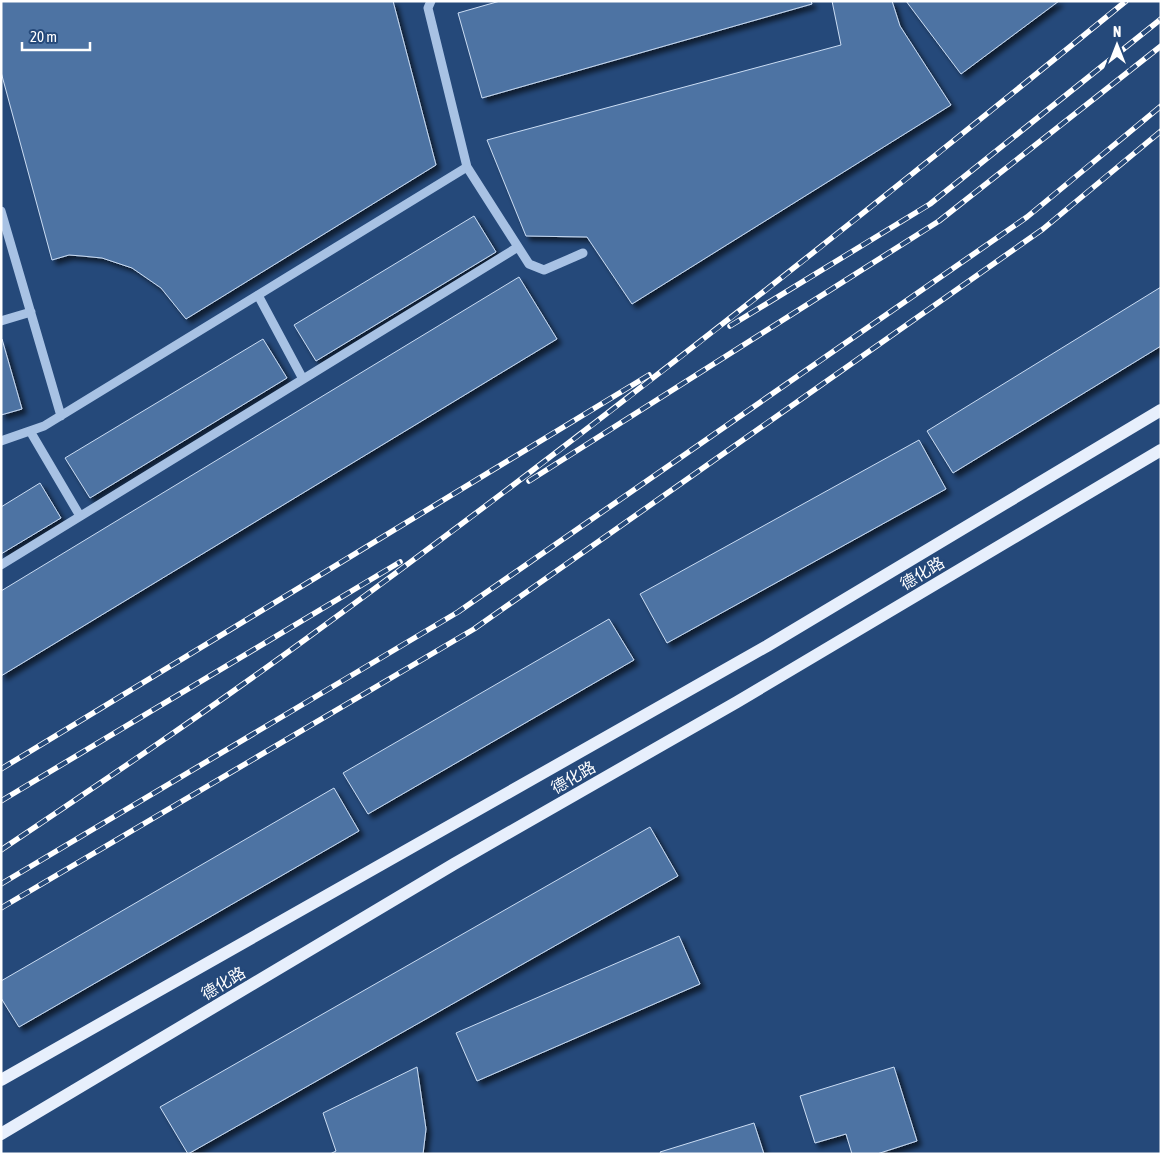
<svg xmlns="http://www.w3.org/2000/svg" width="1162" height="1155" viewBox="0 0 1162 1155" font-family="'Asap Condensed','Noto Sans SC',sans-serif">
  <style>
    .building { fill: #4d73a3; stroke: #cadcf3; filter: url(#shadow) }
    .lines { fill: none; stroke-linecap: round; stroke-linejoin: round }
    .minor { stroke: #a8c2e4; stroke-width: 9 }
    .major { stroke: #e7effc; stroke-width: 12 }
    .rail-casing { stroke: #fff; stroke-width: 5.5 }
    .rail { stroke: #25497a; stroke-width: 4; stroke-dasharray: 11; stroke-linecap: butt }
    .labels { text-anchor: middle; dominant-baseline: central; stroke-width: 5; stroke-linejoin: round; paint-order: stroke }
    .street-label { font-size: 16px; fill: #fff; stroke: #25497a }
  </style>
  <defs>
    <filter id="shadow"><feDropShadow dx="4.5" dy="4.5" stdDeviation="2.5" flood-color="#0009"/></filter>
  </defs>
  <rect width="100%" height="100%" fill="#25497a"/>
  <path class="building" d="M1 1H393L436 165 186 319 161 288 132 268 102 258 82 256 69 255 52 260 1 72Z
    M500 1H811L812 4 482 98 458 13Z
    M832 1H892L900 26 951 105 632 304 587 237 526 236 487 140 841 45Z
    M906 1H1059L961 74Z
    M474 216 496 252 316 361 294 325Z
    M519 277 557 339 1 676V591Z
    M1161 287V346L953 473 927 431Z
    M2 339 22 409 1 415V340Z
    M263 339 287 378 90 498 65 458Z
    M919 440 946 489 667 643 640 594Z
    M40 483 61 518 1 554V507Z
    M609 619 634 660 368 814 343 773Z
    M334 788 359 831 19 1027 1 998V981Z
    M650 827 678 876 188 1154 160 1107Z
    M679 936 700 984 477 1081 456 1033Z
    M417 1067 426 1129 423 1154H330L336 1151 323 1113Z
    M894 1067 917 1141 877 1154H852L846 1134 815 1143 800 1096Z
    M754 1123 764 1154H661L660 1152Z"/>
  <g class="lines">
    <path class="minor" d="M431 1 428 8 467 167 529 264 544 270 583 253
      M1 211 61 416
      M258 295 303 379
      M1 321 31 312
      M30 431 80 516
      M1 441 44 426 467 167
      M1 565 518 247"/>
    <path class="major" d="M1 1080 767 646 1161 410
      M1 1134 454 864 737 702 1161 450"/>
    <defs>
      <path id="rail" d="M730 326 930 204 1161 19
        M529 481 939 221 1161 46
        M1 769 649 375
        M1 801 400 562
        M1 850C105 780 209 710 310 636 589 433 859 219 1126 1
        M1 884 458 612 1027 217 1161 106
        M1 908 474 629 1043 229 1161 131"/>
    </defs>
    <use href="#rail" class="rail-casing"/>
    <use href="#rail" class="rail"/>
  </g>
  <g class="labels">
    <g class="street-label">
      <text transform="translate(922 573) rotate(-31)">德化路</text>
      <text transform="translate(573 777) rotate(-30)">德化路</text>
      <text transform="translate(223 983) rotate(-31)">德化路</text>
    </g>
  </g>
  <rect width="1162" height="1155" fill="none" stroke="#ffffff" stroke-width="5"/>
  <g transform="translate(1117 45)" stroke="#25497a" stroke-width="4" paint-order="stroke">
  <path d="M0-4L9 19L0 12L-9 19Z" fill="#ffffff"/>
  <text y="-8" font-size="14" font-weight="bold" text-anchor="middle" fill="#ffffff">N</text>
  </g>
  <path d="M22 42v8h68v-8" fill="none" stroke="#ffffff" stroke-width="2.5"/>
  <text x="30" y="42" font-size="15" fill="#ffffff" stroke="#25497a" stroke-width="4" paint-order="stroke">20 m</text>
</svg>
